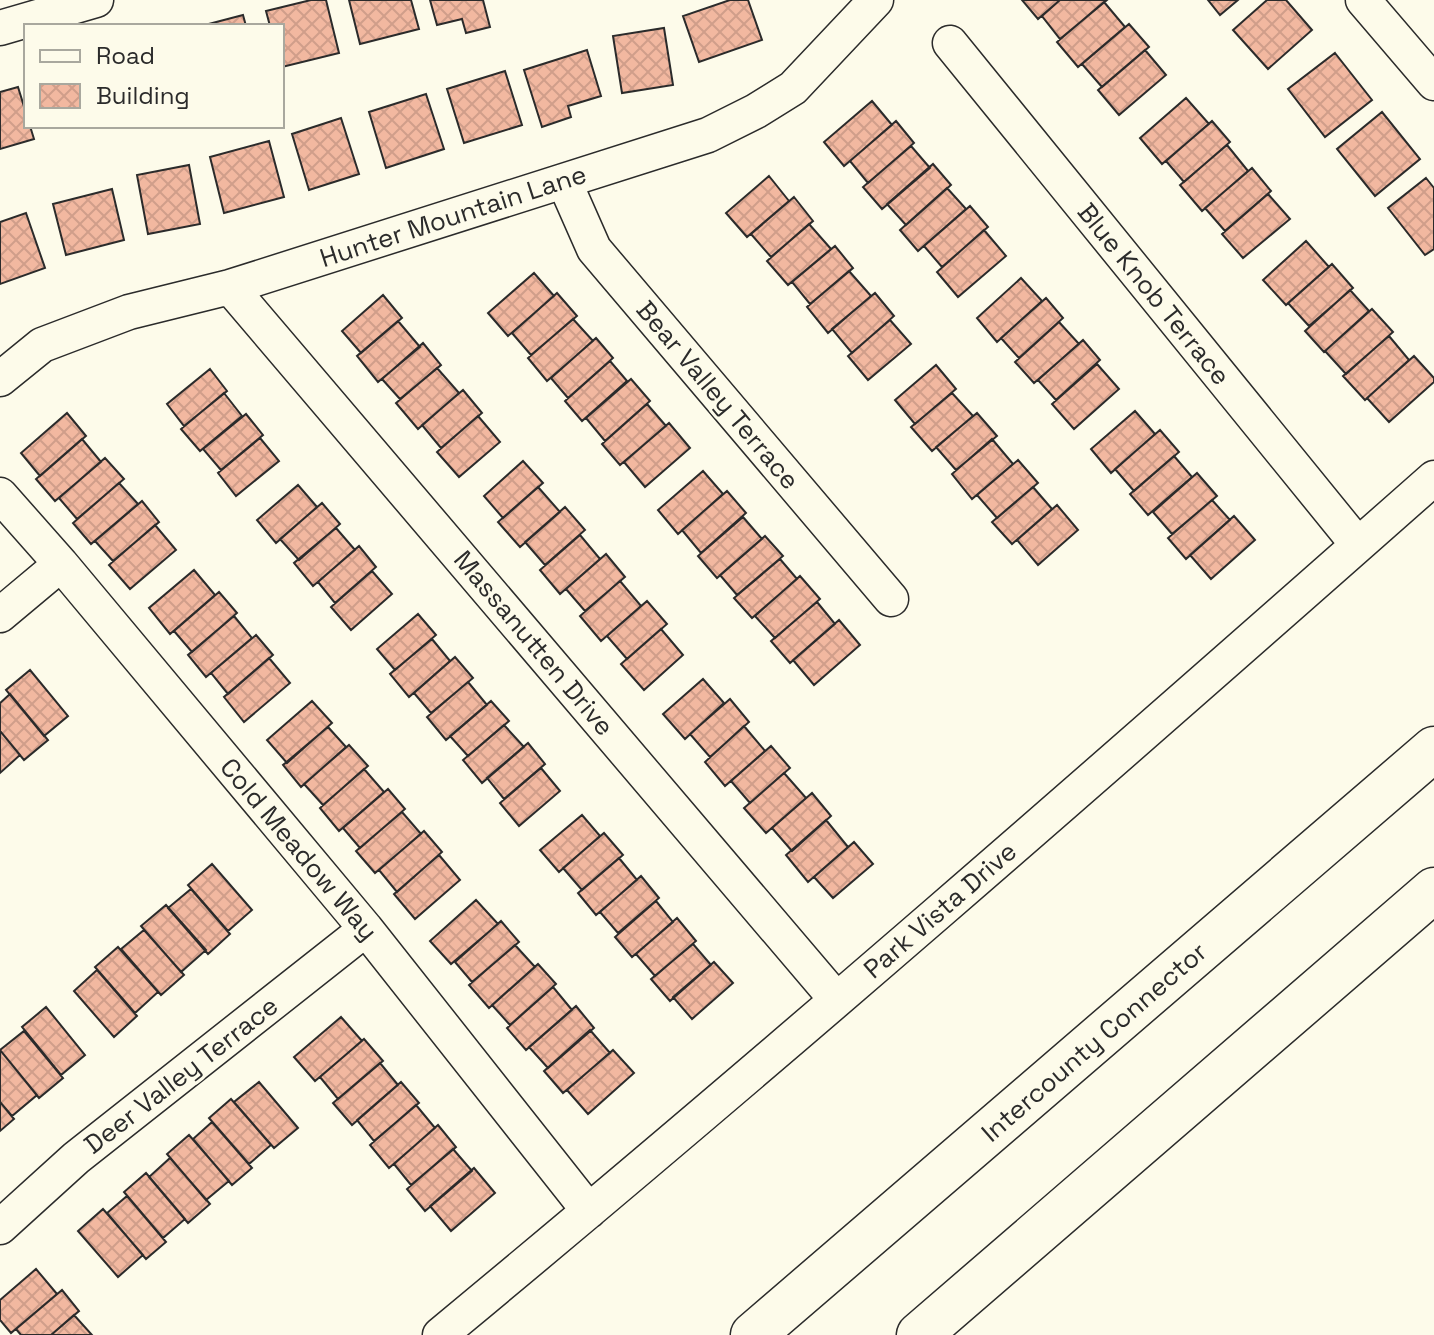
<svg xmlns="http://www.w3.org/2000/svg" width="1434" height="1335" viewBox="0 0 1434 1335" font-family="'Space Grotesk',sans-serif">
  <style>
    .building { fill: url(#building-cross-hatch); stroke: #2b2b2b; stroke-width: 2 }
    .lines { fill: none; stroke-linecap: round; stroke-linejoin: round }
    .minor-casing { stroke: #2b2b2b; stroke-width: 37 }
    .highway-casing { stroke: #2b2b2b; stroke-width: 47 }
    .minor { stroke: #fdfbea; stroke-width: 34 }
    .highway { stroke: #fdfbea; stroke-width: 44 }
    .labels { text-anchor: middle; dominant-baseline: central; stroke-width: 6; stroke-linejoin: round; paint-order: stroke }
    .street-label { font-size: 26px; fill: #2b2b2b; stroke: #fdfbea }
  </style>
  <defs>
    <pattern id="building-cross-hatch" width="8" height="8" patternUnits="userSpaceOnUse" patternTransform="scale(2)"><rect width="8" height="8" fill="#f2b8a0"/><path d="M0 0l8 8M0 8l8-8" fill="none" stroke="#d09e8a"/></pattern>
  </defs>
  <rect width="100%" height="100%" fill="#fdfbea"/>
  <path class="building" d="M311 0H326L339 53 282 67V26H270L266 11Z
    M349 0H411L419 29 360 44Z
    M430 0H483L490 27 466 33 462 19 437 25Z
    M730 0H748L762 40 699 62 683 16Z
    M1022 0H1060L1038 19Z
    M1060 0H1107L1060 39 1042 16Z
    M1208 0H1238L1220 15Z
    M1267 0H1286L1312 30 1268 69 1233 30Z
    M1104 2 1125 27 1078 67 1057 42Z
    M243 15 246 26H201Z
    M1129 24 1149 47 1102 87 1082 64Z
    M664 28 673 85 622 93 613 36Z
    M587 50 601 96 568 106 571 117 542 127 524 70Z
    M1145 50 1166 75 1119 115 1098 90Z
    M1335 53 1372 100 1325 137 1288 89Z
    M505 71 522 125 464 143 447 89Z
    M18 87 26 113V126H30L34 139 0 149V92Z
    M426 94 444 149 386 168 369 112Z
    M1186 98 1209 124 1162 164 1140 138Z
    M872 101 892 125 844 166 824 142Z
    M1382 112 1420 159 1375 196 1337 149Z
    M341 118 359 174 309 190 292 134Z
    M896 121 914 143 868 183 850 161Z
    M1212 121 1230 142 1184 182 1166 161Z
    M269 141 284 197 224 213 210 157Z
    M1227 145 1248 171 1202 211 1180 185Z
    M911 146 930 168 882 209 863 187Z
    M933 164 951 185 906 225 887 204Z
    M189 165 200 224 148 234 137 175Z
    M1252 168 1271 191 1225 231 1205 208Z
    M769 176 789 201 747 237 726 213Z
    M1426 178 1434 188V249L1425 255 1388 208Z
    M947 188 966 209 918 251 900 230Z
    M112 189 124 240 66 255 53 204Z
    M1268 194 1290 219 1243 258 1222 234Z
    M794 197 813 221 771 257 751 234Z
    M970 206 988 227 942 267 924 246Z
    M26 213 45 268 0 284V222Z
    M809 224 831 249 788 285 767 261Z
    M984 230 1006 256 958 297 937 272Z
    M1306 241 1329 267 1286 305 1263 280Z
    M835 246 853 268 810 304 792 282Z
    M1332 264 1353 288 1309 326 1288 303Z
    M849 271 871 296 828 333 807 307Z
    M534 273 554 296 508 336 488 313Z
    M1021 278 1042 301 997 342 977 318Z
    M1350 290 1369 311 1324 352 1305 331Z
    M557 293 577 316 531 355 512 333Z
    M875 293 894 316 852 353 832 329Z
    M383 295 402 318 361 353 342 331Z
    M1046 298 1063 318 1019 358 1001 338Z
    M1372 309 1393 332 1346 374 1325 351Z
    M573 319 593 341 547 381 528 358Z
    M890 320 911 344 868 380 848 356Z
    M398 321 420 347 378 382 357 356Z
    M1059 322 1079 344 1034 383 1015 362Z
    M1389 336 1409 360 1365 400 1343 376Z
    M596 338 613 358 568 398 551 378Z
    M1083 340 1100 360 1056 400 1038 380Z
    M423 343 441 365 400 399 382 379Z
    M1414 356 1434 378V382L1389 422 1367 398Z
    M610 361 627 381 582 421 565 401Z
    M1097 364 1119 389 1074 429 1052 404Z
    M936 365 956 389 915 424 895 400Z
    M437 368 459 393 418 429 396 403Z
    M210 369 227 391 184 426 167 404Z
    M631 379 650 401 605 441 586 418Z
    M463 390 482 413 441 448 422 425Z
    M224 393 242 416 200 451 181 429Z
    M952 393 973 416 932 451 911 427Z
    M647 404 666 426 620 465 602 444Z
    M1135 411 1155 434 1111 473 1091 449Z
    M67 413 86 436 40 476 21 453Z
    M977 413 997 436 956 470 936 447Z
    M246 414 263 435 221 470 203 449Z
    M478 416 500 442 459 477 437 452Z
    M669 423 690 448 645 487 624 462Z
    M1160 430 1179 452 1134 491 1115 469Z
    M260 438 279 461 236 496 218 473Z
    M82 439 101 462 55 501 36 479Z
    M992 439 1013 464 972 499 952 474Z
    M1174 456 1192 477 1148 515 1130 494Z
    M105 458 124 479 77 519 59 498Z
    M1018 460 1038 483 997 518 977 495Z
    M523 461 543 483 503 518 484 496Z
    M703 471 723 494 678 534 658 510Z
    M1197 473 1217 496 1172 534 1153 512Z
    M119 483 138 504 91 544 73 523Z
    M298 485 317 507 276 543 257 520Z
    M538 487 560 512 520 547 498 522Z
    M1033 487 1052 509 1012 544 992 522Z
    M727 491 746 513 701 553 682 530Z
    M1212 500 1230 520 1186 559 1168 538Z
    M142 501 159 522 113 561 95 541Z
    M322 503 340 524 299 560 280 539Z
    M1057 505 1078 530 1038 565 1017 540Z
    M565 507 585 530 545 565 525 542Z
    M1234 516 1255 540 1211 579 1190 555Z
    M743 517 762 539 717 578 698 556Z
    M155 525 176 550 130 589 109 565Z
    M336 528 355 550 313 586 294 563Z
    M580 535 600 559 560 594 540 570Z
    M765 536 783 556 737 595 720 575Z
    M359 546 376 567 335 603 318 582Z
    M606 554 625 577 585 611 566 589Z
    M780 559 797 579 752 618 734 598Z
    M194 570 215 595 170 634 149 608Z
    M372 571 392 594 351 630 331 607Z
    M800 576 820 599 775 638 755 616Z
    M620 581 641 606 601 641 580 616Z
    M219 592 237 613 192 652 174 631Z
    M647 601 667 624 627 659 607 636Z
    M817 602 835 624 790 663 771 641Z
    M418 614 436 635 395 670 377 649Z
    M234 616 252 638 206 677 188 655Z
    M839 620 860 645 814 685 793 660Z
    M661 629 683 655 644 690 621 664Z
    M256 635 273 655 228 694 211 673Z
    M432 639 450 661 409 697 390 674Z
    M455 657 473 678 431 713 414 693Z
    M269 658 290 683 244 722 224 697Z
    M30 670 68 716 44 736 6 690Z
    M703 679 724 703 685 739 663 714Z
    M468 682 487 705 446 740 427 717Z
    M10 694 48 740 24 760 0 731V703Z
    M730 699 749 722 710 757 690 734Z
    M312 701 332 723 287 763 267 740Z
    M491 701 509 721 468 756 450 736Z
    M504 725 524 747 482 783 463 760Z
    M744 726 765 751 725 786 705 762Z
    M328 727 346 747 301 787 283 765Z
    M0 731 20 755 0 773Z
    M528 743 545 764 504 799 487 778Z
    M349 745 368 766 323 805 304 784Z
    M771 746 790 768 750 803 731 781Z
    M541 768 560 791 519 826 500 803Z
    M364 769 384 792 339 831 320 808Z
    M784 773 806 798 766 833 744 808Z
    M388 789 405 809 360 848 343 828Z
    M812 793 831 816 792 851 772 828Z
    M402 812 421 834 375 873 356 851Z
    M582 815 600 836 559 872 540 850Z
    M826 820 848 847 808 882 786 855Z
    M424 831 442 852 397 892 379 870Z
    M604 833 623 855 582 890 563 868Z
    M854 842 873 864 833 898 814 877Z
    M439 855 460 880 415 919 394 894Z
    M619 858 637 880 596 915 578 893Z
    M212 864 252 910 228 931 188 885Z
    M641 876 659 898 618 933 600 912Z
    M191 889 230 934 208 954 168 908Z
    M476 900 498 924 451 964 430 941Z
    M656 901 673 922 632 957 615 937Z
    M166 905 206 950 181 972 141 926Z
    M677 918 696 941 655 976 636 954Z
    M501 921 519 942 472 982 455 962Z
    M144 930 184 975 161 995 121 949Z
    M693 944 711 965 670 1001 651 979Z
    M515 945 535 967 489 1008 469 985Z
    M118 947 158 992 135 1013 95 967Z
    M714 962 733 983 692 1019 673 997Z
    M538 964 556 984 510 1025 492 1005Z
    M97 970 137 1016 114 1037 74 991Z
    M553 987 572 1010 526 1050 507 1028Z
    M576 1006 594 1028 548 1068 529 1047Z
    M46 1007 85 1055 61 1075 22 1027Z
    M341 1017 362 1041 315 1081 294 1057Z
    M590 1030 610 1053 563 1093 544 1071Z
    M24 1031 63 1078 39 1098 0 1050Z
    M364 1039 383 1061 338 1099 320 1077Z
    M0 1050 37 1095 12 1116 0 1102Z
    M613 1050 634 1073 588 1114 567 1090Z
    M380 1063 398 1085 352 1125 333 1103Z
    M259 1082 298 1128 274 1148 234 1102Z
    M401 1082 419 1103 374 1141 357 1120Z
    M231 1099 271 1145 249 1164 209 1118Z
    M0 1102 14 1119 0 1131Z
    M416 1105 435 1128 389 1168 370 1145Z
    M212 1122 252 1168 232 1185 193 1139Z
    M438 1125 456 1147 411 1185 394 1164Z
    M189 1135 229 1181 206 1200 167 1154Z
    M453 1149 472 1171 425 1211 407 1189Z
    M170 1158 210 1204 188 1223 149 1177Z
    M474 1168 495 1193 451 1231 430 1206Z
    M146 1173 185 1219 163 1238 124 1192Z
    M127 1196 166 1242 146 1259 107 1213Z
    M103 1209 143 1255 118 1277 78 1231Z
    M36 1269 57 1294 11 1333 0 1320V1300Z
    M62 1290 79 1311 51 1335H21L16 1329Z
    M74 1315 92 1335H51Z"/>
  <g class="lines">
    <defs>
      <path id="minor" d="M1363 0 1434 83
        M0 28 96 0
        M950 43 1358 545
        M564 181 594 249 891 599
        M230 287 836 999
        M0 379 42 345 129 312 230 287 708 135 756 111 793 88 876 0
        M0 495 61 564 366 929 589 1211
        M0 615 61 564
        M0 1227 76 1158 366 929
        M440 1335C777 1056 1106 768 1434 478"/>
      <path id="highway" d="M753 1335 1434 749
        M919 1335 1434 890"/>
    </defs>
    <use href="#minor" class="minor-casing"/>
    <use href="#highway" class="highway-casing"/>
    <use href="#minor" class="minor"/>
    <use href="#highway" class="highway"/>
  </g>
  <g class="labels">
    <g class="street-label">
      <text transform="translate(453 216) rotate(-18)">Hunter Mountain Lane</text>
      <text transform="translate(1154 294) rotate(51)">Blue Knob Terrace</text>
      <text transform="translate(718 395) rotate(50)">Bear Valley Terrace</text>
      <text transform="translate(534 643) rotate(50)">Massanutten Drive</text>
      <text transform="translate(299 849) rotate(50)">Cold Meadow Way</text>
      <text transform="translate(940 910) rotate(-41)">Park Vista Drive</text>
      <text transform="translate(1094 1042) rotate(-41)">Intercounty Connector</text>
      <text transform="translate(181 1075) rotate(-38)">Deer Valley Terrace</text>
    </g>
  </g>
  <rect x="24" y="24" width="260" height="104" fill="#fdfbea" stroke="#a9a89e" stroke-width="2"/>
  <rect x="40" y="50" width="40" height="12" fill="#fdfbea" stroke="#a9a89e" stroke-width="2"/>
  <text x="96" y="64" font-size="24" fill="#2b2b2b">Road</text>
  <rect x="40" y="84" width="40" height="24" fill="url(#building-cross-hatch)" stroke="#a9a89e" stroke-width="2"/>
  <text x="96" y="104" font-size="24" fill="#2b2b2b">Building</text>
</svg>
